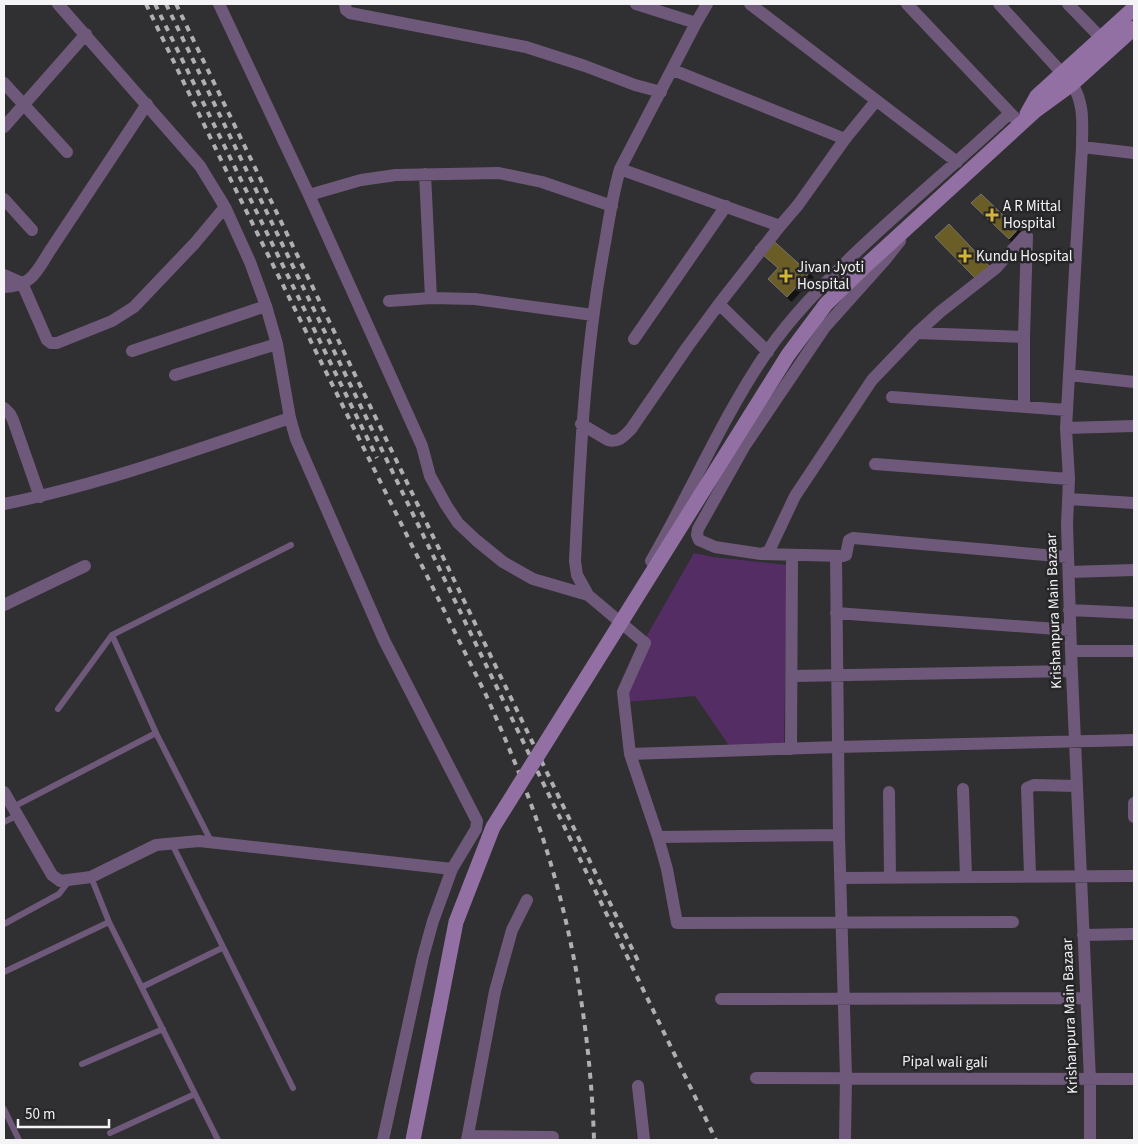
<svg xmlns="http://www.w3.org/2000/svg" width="1138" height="1144" viewBox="0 0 1138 1144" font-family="'Source Sans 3',sans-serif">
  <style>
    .green { fill: #542d65 }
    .building { fill: #6a5d25; stroke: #767572; filter: url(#shadow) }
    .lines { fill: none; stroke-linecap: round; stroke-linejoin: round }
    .service { stroke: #6f597a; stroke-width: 6 }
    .minor { stroke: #6f597a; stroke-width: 12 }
    .secondary { stroke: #9370a4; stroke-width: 15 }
    .rail { stroke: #afaeb0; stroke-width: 4; stroke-dasharray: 6 6; stroke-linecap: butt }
    .secondary-bridge { stroke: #9370a4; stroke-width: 15 }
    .poi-dot { fill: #d4b635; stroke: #262527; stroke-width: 2 }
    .labels { text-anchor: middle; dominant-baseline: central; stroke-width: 5; stroke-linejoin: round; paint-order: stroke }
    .poi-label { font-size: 15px; fill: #f4f3f5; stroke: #262527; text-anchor: start }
    .street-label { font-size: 15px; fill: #f4f3f5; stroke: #262527 }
  </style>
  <defs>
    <filter id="shadow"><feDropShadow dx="4.5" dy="4.5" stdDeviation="0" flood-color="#0009"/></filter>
  </defs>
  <rect width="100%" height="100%" fill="#302f31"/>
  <path class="green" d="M694 553 713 557 787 565 784 746 730 747 695 696 626 702 622 679Z"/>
  <path class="building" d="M981 194 1018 229 1009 239 971 203Z
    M949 224 991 268 978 281 935 237Z
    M767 235 809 273 787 297 768 279 778 268 755 248Z"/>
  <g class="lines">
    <path class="service" d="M112 635 156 733 212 843
      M58 709 112 635 291 545
      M13 807 156 733
      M4 822 18 815
      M172 844 293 1088
      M91 877 109 922 218 1140
      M4 924 59 894 69 881
      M4 972 109 922
      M142 987 222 948
      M82 1064 163 1029
      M4 1109 19 1140
      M110 1133 195 1094"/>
    <path class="minor" d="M58 4 200 166 225 207 250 262 266 306 277 344 290 418 296 439 384 640 477 821 476 829 452 869 433 921 423 957 383 1140
      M219 4 309 195 422 446 430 476 446 505 458 523 476 540 503 562 533 579 588 595
      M345 4 346 10 350 13 526 47 585 66 635 85 661 92
      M636 4 696 23
      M707 4 696 23 620 169C613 193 609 218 605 243 585 348 580 455 575 561L577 575 588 595 645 643 623 692 630 754 658 837 667 869 677 923 1013 922
      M750 4 957 162
      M907 4 1015 118
      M999 4 1072 84C1085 104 1082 125 1082 147L1066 428 1069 479 1067 524 1071 651 1090 1080V1140
      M1068 4 1106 43
      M673 70 845 139
      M4 83 67 152
      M4 127 86 34
      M1082 147 1134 153
      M620 169 780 226
      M425 174 431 298
      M309 195 361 180 396 175 499 173 542 182 612 206
      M4 199 32 230
      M900 241 885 260 825 327 744 447 698 529 697 535 699 540 715 547 761 554 843 556 846 555 849 540 853 538 1068 557
      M4 275 22 283 47 340 51 343H57L112 321 134 307 195 243 225 207
      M4 287C30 287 37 272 49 252L147 104
      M389 301 431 298 475 299 593 315
      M719 304 768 352
      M917 333 1024 337
      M634 339 726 206
      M132 351 266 306
      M175 375 277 344
      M1069 375 1134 382
      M892 397 1066 410
      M1024 406V337L1027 236
      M4 408 10 414 13 420 40 497
      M581 424 608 440C619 443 624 436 631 429L688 346 719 304 780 226 798 205 845 139 876 101
      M1066 428 1134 426
      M875 464 1069 479
      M1069 499 1134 503
      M4 504C102 484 195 450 290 418
      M761 554 769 551 795 496 872 380 917 333 940 312 996 268 1024 237 1027 236
      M836 557 839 835 846 1077 845 1140
      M651 561C691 492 722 418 767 352 791 317 820 288 850 258 902 208 958 162 1010 113
      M1069 572 1134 570
      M4 605 85 566
      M1069 610 1134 613
      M836 613 1070 630
      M1071 651H1134
      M792 676 1072 671
      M791 749 792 555
      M630 754 837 747 1134 740
      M963 789 966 876
      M4 792 52 875 60 881 91 877 156 845 199 841 452 869
      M889 792 890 877
      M1134 803V817
      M658 837 839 835
      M1030 875 1027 788 1034 785 1077 786
      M840 878 1134 876
      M1083 935 1134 934
      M721 999 1086 998
      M756 1078 1134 1079
      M638 1086 644 1140
      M468 1136 553 1137
      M467 1140 495 991 512 930 527 900"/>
    <path class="secondary" d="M1027 114 1037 96 1134 8
      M862 269 1035 111 1072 84 1134 28
      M413 1140 439 1009"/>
    <path class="rail" d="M146 4 225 168 486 695C510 749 533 804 550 861 577 952 591 1046 594 1140
      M155 4 377 458
      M166 4 716 1140
      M176 4 638 961"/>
    <path class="secondary-bridge" d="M439 1009 456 922 493 827 788 355 826 304 862 269"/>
  </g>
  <g class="poi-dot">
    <path d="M989.5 207.5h5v5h5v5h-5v5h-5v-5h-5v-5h5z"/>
    <path d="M962.5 248.5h5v5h5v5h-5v5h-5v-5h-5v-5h5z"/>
    <path d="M783.5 268.5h5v5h5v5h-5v5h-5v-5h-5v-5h5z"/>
  </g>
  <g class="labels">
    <g class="poi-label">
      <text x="1003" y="206">A R Mittal<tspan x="1003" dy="17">Hospital</tspan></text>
      <text x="976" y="256">Kundu Hospital</text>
      <text x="797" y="267">Jivan Jyoti<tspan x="797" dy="17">Hospital</tspan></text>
    </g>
    <g class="street-label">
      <text transform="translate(1054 611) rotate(-92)">Krishanpura Main Bazaar</text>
      <text transform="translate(1070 1016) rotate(-92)">Krishanpura Main Bazaar</text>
      <text transform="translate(945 1062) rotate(1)">Pipal wali gali</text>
    </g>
  </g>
  <rect width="1138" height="1144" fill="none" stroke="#f4f3f5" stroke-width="10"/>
  <path d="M18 1119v8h91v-8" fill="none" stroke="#f4f3f5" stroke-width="2.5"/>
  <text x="25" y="1119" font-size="15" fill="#f4f3f5" stroke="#262527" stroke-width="4" paint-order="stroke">50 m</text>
</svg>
